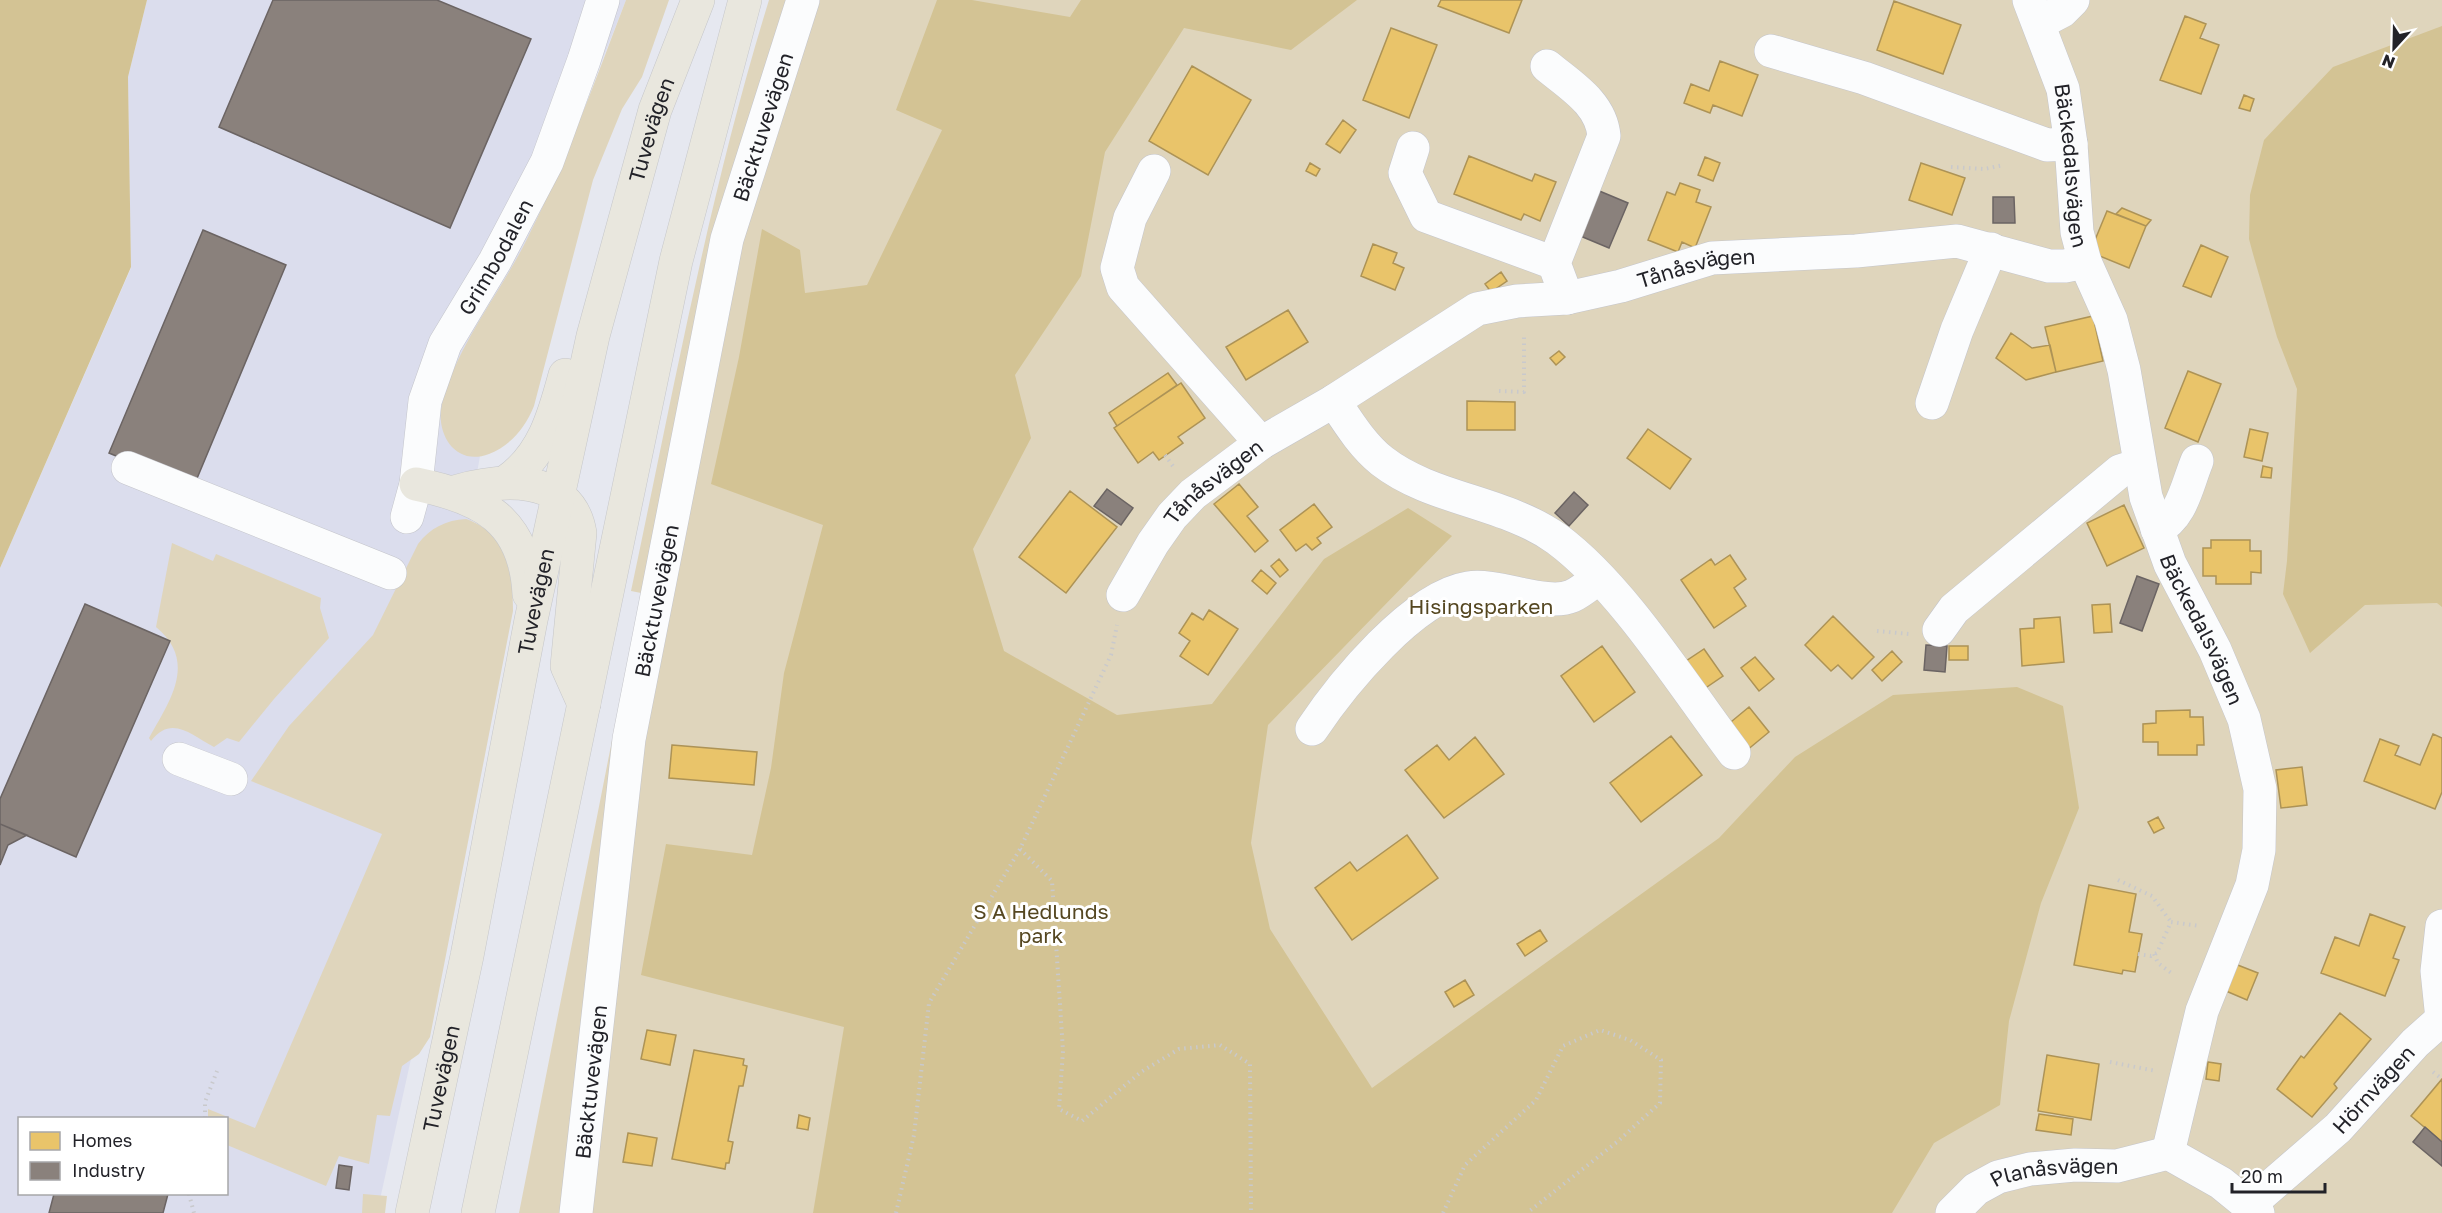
<svg xmlns="http://www.w3.org/2000/svg" width="2442" height="1213" viewBox="0 0 2442 1213" font-family="'Golos Text',sans-serif">
  <style>
    .built { fill: #dbdded; fill-rule: evenodd }
    .green { fill: #dfd5bc }
    .forest { fill: #d3c394 }
    .homes { fill: #e9c46a; stroke: #ad9356; stroke-width: 1.5 }
    .industry { fill: #8a817c; stroke: #6b6463; stroke-width: 1.5 }
    .lines { fill: none; stroke-linecap: round; stroke-linejoin: round }
    .minor-casing { stroke: #c4c5cb; stroke-width: 34 }
    .major-casing { stroke: #c6c7ca; stroke-width: 34 }
    .path { stroke: #c9c9cc; stroke-width: 4; stroke-dasharray: 1.5 4.5; stroke-linecap: butt }
    .minor { stroke: #fbfcfd; stroke-width: 33 }
    .major { stroke: #e9e7de; stroke-width: 33 }
    .labels { text-anchor: middle; dominant-baseline: central; stroke-width: 6; stroke-linejoin: round; paint-order: stroke }
    .street-label { font-size: 21px; fill: #222228; stroke: #fff }
    .park-label { font-size: 21px; fill: #554721; stroke: #fff }
  </style>
  <rect width="100%" height="100%" fill="#e6e8f0"/>
  <path class="built" d="M147 0H626L549 196 510 273 467 343 446 389 470 456H480L469 518 485 534 486 719 377 1213H0V568L131 268 128 77ZM20 1118H226V1194H20Z"/>
  <path class="green" d="M626 0H669L642 77 622 109 593 180 534 406C525 428 511 445 489 454 455 467 435 433 442 404 457 344 500 294 527 239 566 162 595 81 626 0Z
    M769 0H2442V1213H519L641 593 631 591C673 393 709 194 769 0Z
    M466 519C506 532 513 573 513 611L430 1037 419 1054 402 1066 390 1116 377 1115 369 1164 339 1156 326 1186 227 1145 226 1118H208V1109L255 1128 382 834 251 781 289 726 373 635 418 544C430 528 446 520 466 519Z
    M172 543 213 561 216 554 321 598 320 608 329 638 274 699 239 742 227 738 214 747C192 736 172 714 151 741L149 738C170 700 198 662 156 627Z
    M363 1194 387 1196 385 1213H362Z"/>
  <path class="forest" d="M0 0H147L128 77 131 267 0 568Z
    M937 0H972L1070 17 1081 0H1357L1291 50 1184 28 1105 152 1081 276 1015 375 1031 438 973 549 1004 651 1117 715 1212 704 1324 559 1408 508 1452 536 1268 725 1251 843 1270 929 1372 1088 1719 838 1795 757 1893 695 2017 687 2063 706 2079 808 2041 903 2009 1021 2000 1105 1934 1143 1892 1213H813L844 1027 641 975 666 844 752 855 771 768 784 673 823 525 711 484 739 357 762 229 800 250 805 293 867 285 942 130 896 110Z
    M2442 26V607L2437 603 2365 605 2310 653 2283 594 2287 561 2297 389 2277 337 2253 254 2249 239 2250 195 2264 140 2333 67Z"/>
  <path class="homes" d="M1441 0H1522L1509 33 1438 6Z
    M1894 1 1961 25 1943 74 1877 50Z
    M2185 16 2206 24 2200 38 2219 45 2201 94 2160 80Z
    M1391 28 1437 45 1409 118 1363 100Z
    M1720 61 1758 75 1742 116 1713 105 1710 113 1684 103 1691 84 1709 91Z
    M1192 66 1251 100 1208 175 1149 141Z
    M2244 95 2254 99 2250 111 2239 108Z
    M1343 120 1356 130 1340 153 1326 144Z
    M1469 156 1532 181 1535 174 1556 182 1540 221 1524 214 1521 220 1454 194Z
    M1705 157 1720 163 1713 181 1698 175Z
    M1310 163 1320 169 1316 176 1306 171Z
    M1921 163 1965 178 1952 215 1909 200Z
    M1680 183 1700 190 1696 202 1711 207 1695 248 1682 242 1678 252 1648 240 1667 192 1675 195Z
    M2122 208 2151 220 2146 226 2116 214Z
    M2107 211 2146 226 2129 268 2090 252Z
    M1373 244 1397 253 1393 263 1404 268 1395 290 1361 276Z
    M2201 245 2228 257 2211 297 2183 286Z
    M1501 272 1507 281 1491 292 1485 284Z
    M1288 310 1308 342 1246 380 1226 347Z
    M2093 316 2103 361 2056 372 2045 327Z
    M2011 333 2032 348 2050 345 2056 372 2026 380 1996 358Z
    M1559 351 1565 357 1556 365 1550 358Z
    M2188 371 2221 384 2198 442 2165 428Z
    M1168 373 1177 385 1117 426 1109 413Z
    M1181 383 1205 418 1178 437 1183 443 1159 460 1153 452 1138 463 1114 428Z
    M1467 401 1515 402V430H1467Z
    M1648 429 1691 459 1670 489 1627 458Z
    M2250 429 2268 433 2262 461 2244 457Z
    M2263 466 2272 468 2271 478 2261 477Z
    M1239 484 1258 507 1247 516 1268 541 1255 552 1214 504Z
    M1070 491 1117 527 1066 593 1019 557Z
    M1314 504 1332 527 1317 538 1321 543 1312 550 1306 544 1296 551 1280 530Z
    M2124 505 2144 548 2107 566 2087 523Z
    M2211 540H2250V551H2261V573L2251 572V584H2216V576H2203V548H2211Z
    M1730 555 1746 579 1734 588 1746 606 1714 628 1681 580 1711 559 1715 565Z
    M1279 559 1288 570 1280 577 1271 566Z
    M1261 570 1276 583 1267 594 1252 581Z
    M2110 604 2112 632 2094 633 2092 605Z
    M1209 610 1238 629 1208 675 1180 656 1190 641 1179 633 1192 613 1203 620Z
    M1833 616 1874 657 1852 679 1838 665 1831 671 1805 645Z
    M2060 617 2064 662 2022 666 2020 629 2034 628V619Z
    M1602 646 1635 692 1594 722 1561 676Z
    M1949 646H1968V660H1949Z
    M1704 649 1723 676 1704 689 1686 661Z
    M1892 651 1902 662 1882 681 1872 670Z
    M1755 657 1774 679 1759 691 1741 668Z
    M1749 707 1769 732 1746 751 1726 726Z
    M2190 710V717H2203L2204 745H2197V755H2158V742H2143V724L2156 723V711Z
    M2433 734 2442 738V792L2435 809 2364 781 2380 739 2399 746 2395 755 2420 765Z
    M1671 736 1702 775 1641 822 1610 783Z
    M1475 737 1504 774 1444 818 1405 770 1437 745 1449 760Z
    M672 745 757 752 754 785 669 778Z
    M2302 767 2307 805 2281 808 2276 770Z
    M2158 817 2164 828 2154 833 2148 822Z
    M1407 835 1438 878 1352 940 1315 888 1350 862 1357 871Z
    M2089 885 2136 894 2129 932 2142 934 2135 972 2123 970 2122 974 2074 965Z
    M2370 914 2405 927 2393 958 2399 960 2385 996 2321 973 2335 937 2359 946Z
    M1540 930 1547 941 1525 956 1517 944Z
    M2230 962 2258 973 2247 1000 2219 988Z
    M1465 980 1474 995 1454 1007 1445 992Z
    M2340 1013 2371 1039 2334 1084 2337 1088 2312 1117 2277 1089 2301 1056 2304 1058Z
    M647 1030 676 1035 670 1065 641 1059Z
    M694 1050 744 1059 743 1065 747 1066 743 1086H739L728 1141 733 1142 729 1163H726L725 1169 672 1159Z
    M2047 1055 2099 1064 2091 1120 2038 1111Z
    M2208 1062 2221 1064 2219 1081 2206 1079Z
    M2442 1079V1142L2411 1116Z
    M2039 1114 2073 1119 2071 1135 2036 1130Z
    M799 1115 810 1118 808 1130 797 1128Z
    M628 1133 657 1138 652 1166 623 1162Z"/>
  <path class="industry" d="M273 0H437L531 39 450 228 219 127Z
    M1597 190 1628 203 1609 248 1578 235Z
    M1993 197H2014L2015 223H1993Z
    M203 230 286 265 193 488 109 453Z
    M1107 489 1133 508 1121 525 1094 506Z
    M1574 492 1588 505 1569 526 1555 513Z
    M2137 576 2159 584 2142 631 2120 623Z
    M85 604 170 641 76 857 0 824V799Z
    M1926 645 1947 646 1945 672 1924 670Z
    M0 824 27 835 8 845 0 865Z
    M2425 1127 2442 1142V1166L2413 1142Z
    M339 1165 352 1167 349 1190 336 1188Z
    M54 1194H168L163 1213H49Z"/>
  <g class="lines">
    <defs>
      <g id="minor">
        <path id="s1" d="M2029 0 2063 89 2071 144 2077 232 2085 262 2111 320 2124 370 2146 497 2170 564 2215 650 2244 719 2260 789 2259 850 2252 885 2202 1011 2168 1153 2221 1183 2258 1213"/>
        <path d="M2039 23 2062 11 2073 0"/>
        <path d="M1771 51 1864 78 2047 145 2071 144"/>
        <path d="M1547 66C1571 86 1601 103 1604 136L1554 263 1567 298"/>
        <path d="M1413 148 1405 173 1426 216 1554 263"/>
        <path d="M1154 171 1130 218 1117 268 1123 287 1261 443"/>
        <path d="M1334 401C1348 422 1362 445 1382 461 1432 500 1504 501 1557 539 1623 588 1684 687 1734 753"/>
        <path d="M1932 403 1957 330 1991 249"/>
        <path d="M128 468 390 573"/>
        <path id="s2" d="M407 517 416 484 425 401 445 344 495 261 547 162 584 60 603 0"/>
        <path d="M2157 529C2182 518 2187 485 2197 461"/>
        <path id="s3" d="M1123 595 1153 543 1172 516 1193 494 1261 443 1334 401 1477 309 1517 301 1567 298 1621 286 1712 258 1856 251 1957 241 2049 266H2065L2085 262"/>
        <path d="M1939 630 1954 609 2120 471 2139 465"/>
        <path d="M1312 729C1342 684 1413 597 1468 588 1498 583 1546 607 1572 596 1581 592 1590 584 1598 578"/>
        <path d="M179 759 231 779"/>
        <path d="M2442 1019 2437 971 2442 926"/>
        <path id="s4" d="M2249 1205 2338 1128 2415 1043 2442 1019"/>
        <path id="s5" d="M576 1213 629 739 727 239 803 0"/>
        <path id="s6" d="M1952 1213 1976 1189 1998 1177 2030 1169 2075 1165 2117 1166 2168 1153"/>
      </g>
      <g id="major">
        <path d="M507 481C543 456 554 416 565 375"/>
        <path d="M416 484C483 498 525 520 529 594"/>
        <path d="M454 492C499 479 570 472 580 533L567 666 584 704"/>
        <path id="s7" d="M412 1213 467 956 531 620 593 336 655 110 698 0"/>
        <path d="M478 1213 676 261 745 0"/>
      </g>
    </defs>
    <use href="#minor" class="minor-casing"/>
    <use href="#major" class="major-casing"/>
    <path class="path" d="M1951 167 1984 169 2004 165
      M1499 391 1524 392V333
      M1165 455 1175 469
      M1877 631 1909 634
      M1020 849 1052 881 1063 1051 1059 1109 1082 1121 1141 1072 1179 1049 1220 1045 1250 1064 1251 1213
      M2118 880 2152 896 2171 922
      M2138 954 2151 956 2157 953 2171 922 2200 926
      M2154 954 2158 963 2174 975
      M2110 1062 2156 1071
      M2433 1072 2442 1079
      M205 1118V1102L217 1071
      M189 1194 194 1213
      M896 1213 914 1135 929 1003 1020 849 1111 655 1117 625
      M1443 1213 1465 1165 1536 1100 1563 1046 1600 1030 1630 1040 1661 1060 1660 1103 1617 1142 1527 1213"/>
    <use href="#minor" class="minor"/>
    <use href="#major" class="major"/>
  </g>
  <g class="labels">
    <g class="street-label">
      <text stroke="none"><textPath href="#s5" startOffset="1104">Bäcktuvevägen</textPath></text>
      <text stroke="none"><textPath href="#s7" startOffset="1110">Tuvevägen</textPath></text>
      <text stroke="none"><textPath href="#s1" startOffset="172">Bäckedalsvägen</textPath></text>
      <text stroke="none"><textPath href="#s2" startOffset="279">Grimbodalen</textPath></text>
      <text stroke="none"><textPath href="#s3" startOffset="687">Tånåsvägen</textPath></text>
      <text stroke="none"><textPath href="#s3" startOffset="147">Tånåsvägen</textPath></text>
      <text stroke="none"><textPath href="#s5" startOffset="618">Bäcktuvevägen</textPath></text>
      <text stroke="none"><textPath href="#s7" startOffset="624">Tuvevägen</textPath></text>
      <text stroke="none"><textPath href="#s1" startOffset="658">Bäckedalsvägen</textPath></text>
      <text stroke="none"><textPath href="#s7" startOffset="138">Tuvevägen</textPath></text>
      <text stroke="none"><textPath href="#s5" startOffset="132">Bäcktuvevägen</textPath></text>
      <text stroke="none"><textPath href="#s4" startOffset="170">Hörnvägen</textPath></text>
      <text stroke="none"><textPath href="#s6" startOffset="116">Planåsvägen</textPath></text>
    </g>
    <g class="park-label">
      <text x="1481" y="606">Hisingsparken</text>
      <text x="1041" y="911">S A Hedlunds<tspan x="1041" dy="24">park</tspan></text>
    </g>
  </g>
  <rect x="18" y="1117" width="210" height="78" fill="#ffffff" stroke="#a7a7a9" stroke-width="1.5"/>
  <rect x="30" y="1132" width="30" height="18" fill="#e9c46a" stroke="#a7a7a9" stroke-width="1.5"/>
  <text x="72" y="1147" font-size="18" fill="#222228">Homes</text>
  <rect x="30" y="1162" width="30" height="18" fill="#8a817c" stroke="#a7a7a9" stroke-width="1.5"/>
  <text x="72" y="1177" font-size="18" fill="#222228">Industry</text>
  <g transform="translate(2394 48) rotate(202)" stroke="#ffffff" stroke-width="4.5" paint-order="stroke">
  <path d="M0-4.5L10 22L0 15L-10 22Z" fill="#222228"/>
  <text y="-9" font-size="16" font-weight="bold" text-anchor="middle" fill="#222228">N</text>
  </g>
  <path d="M2232 1183v9h93v-9" fill="none" stroke="#222228" stroke-width="3"/>
  <text x="2241" y="1183" font-size="18" fill="#222228" stroke="#ffffff" stroke-width="4.5" paint-order="stroke">20 m</text>
</svg>
